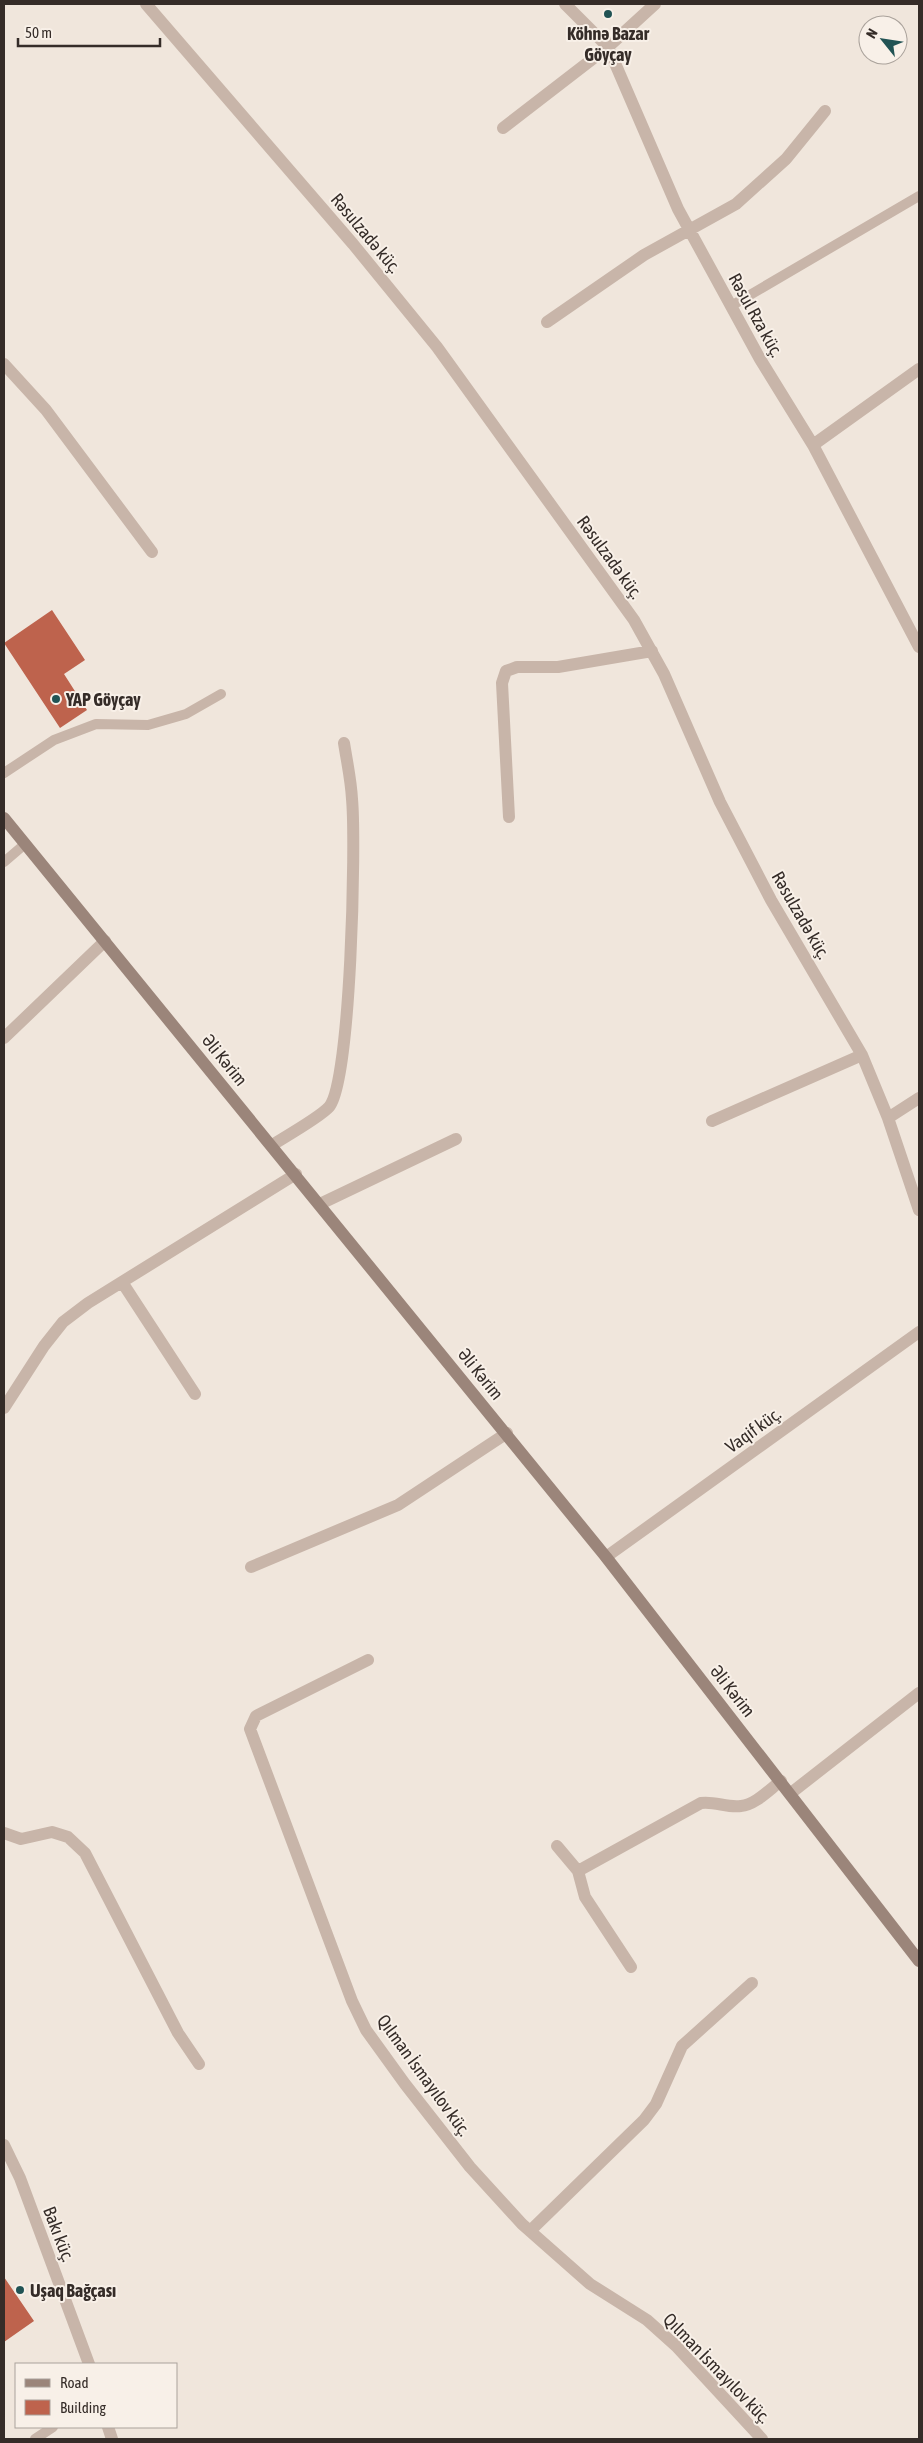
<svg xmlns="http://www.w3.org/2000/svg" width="923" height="2443" viewBox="0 0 923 2443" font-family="'Asap Condensed',sans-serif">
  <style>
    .building { fill: #be634d }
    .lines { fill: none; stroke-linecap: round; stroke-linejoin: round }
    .service { stroke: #c8b5a9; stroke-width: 10 }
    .minor { stroke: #c8b5a9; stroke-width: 12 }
    .secondary { stroke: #9b857a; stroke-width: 12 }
    .poi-dot { fill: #215354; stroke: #f8f0e8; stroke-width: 2 }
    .labels { text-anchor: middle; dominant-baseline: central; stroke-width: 4; stroke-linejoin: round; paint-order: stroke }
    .poi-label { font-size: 18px; font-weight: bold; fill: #352c28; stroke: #f8f0e8; text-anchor: start }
    .street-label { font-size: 18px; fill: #352c28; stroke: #f8f0e8 }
  </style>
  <rect width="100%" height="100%" fill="#f0e6dc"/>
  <path class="building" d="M52 610 85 660 64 674 87 710 60 728 4 643Z
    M4 2277 34 2321 4 2342Z"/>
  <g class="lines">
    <path class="service" d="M731 306 919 196
      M4 773 54 740 96 724 148 725 186 714 221 694
      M4 862 25 844
      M35 2439 53 2427"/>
    <path class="minor" d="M146 4 353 244 437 347 634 620 664 674 720 802 771 900 862 1055 888 1118 919 1210
      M565 4 608 47 678 209 760 359 813 445 919 647
      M503 128 608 47 655 4
      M547 322 644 255 736 204 786 159 825 111
      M4 364 46 410 152 552
      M813 445 919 369
      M509 817 502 683 506 671 517 667H558L652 651
      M4 1038 105 941
      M888 1118 919 1098
      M712 1121 862 1055
      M272 1145C285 1137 320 1117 329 1107 351 1082 356 843 352 799 351 780 347 762 344 743
      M320 1204 456 1139
      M122 1282 195 1394
      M4 1408 44 1346 63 1322 88 1303 296 1174
      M606 1557 919 1332
      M251 1567 398 1505 507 1433
      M368 1660 256 1716 250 1729 352 2001 366 2030 405 2084 470 2167 522 2224 590 2284 647 2320 676 2346 762 2439
      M791 1793 919 1693
      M4 1833 21 1839 52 1832 68 1837 85 1853 178 2033 199 2064
      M557 1846 578 1871 585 1897 631 1967
      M578 1871 701 1803C715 1801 727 1808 741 1806 755 1805 770 1789 781 1781
      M4 2145 20 2178 89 2364
      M530 2231 644 2120 656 2104 682 2046 752 1983
      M108 2427 112 2439"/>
    <path class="secondary" d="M4 818 606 1557 919 1961"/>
  </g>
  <g class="poi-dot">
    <circle cx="608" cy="14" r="5"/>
    <circle cx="56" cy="699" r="5"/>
    <circle cx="20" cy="2290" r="5"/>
  </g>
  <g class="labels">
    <g class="poi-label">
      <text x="608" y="33" text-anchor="middle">Köhnə Bazar<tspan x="608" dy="21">Göyçay</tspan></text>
      <text x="66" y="699">YAP Göyçay</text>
      <text x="30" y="2290">Uşaq Bağçası</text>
    </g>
    <g class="street-label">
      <text transform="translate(366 233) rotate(50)">Rəsulzadə küç.</text>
      <text transform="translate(756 315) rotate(61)">Rəsul Rza küç.</text>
      <text transform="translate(610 557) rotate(54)">Rəsulzadə küç.</text>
      <text transform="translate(801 915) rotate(60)">Rəsulzadə küç.</text>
      <text transform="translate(225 1060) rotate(51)">Əli Kərim</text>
      <text transform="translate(481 1374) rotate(51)">Əli Kərim</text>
      <text transform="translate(753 1430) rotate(-36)">Vaqif küç.</text>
      <text transform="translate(733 1691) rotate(52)">Əli Kərim</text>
      <text transform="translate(424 2075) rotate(54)">Qılman İsmayılov küç.</text>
      <text transform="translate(59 2234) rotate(69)">Bakı küç.</text>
      <text transform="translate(717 2368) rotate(46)">Qılman İsmayılov küç.</text>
    </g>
  </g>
  <rect width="923" height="2443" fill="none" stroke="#352c28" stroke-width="10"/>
  <rect x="15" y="2363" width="162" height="65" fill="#f8f0e8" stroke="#aaa29b"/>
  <rect x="25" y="2379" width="25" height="8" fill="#9b857a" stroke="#aaa29b"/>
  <text x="60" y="2388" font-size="15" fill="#352c28">Road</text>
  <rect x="25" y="2400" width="25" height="15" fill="#be634d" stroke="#aaa29b"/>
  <text x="60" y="2413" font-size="15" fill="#352c28">Building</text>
  <g transform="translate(883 40) rotate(300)"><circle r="24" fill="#f8f0e8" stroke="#aaa29b"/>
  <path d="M0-4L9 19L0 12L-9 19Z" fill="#215354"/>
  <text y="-8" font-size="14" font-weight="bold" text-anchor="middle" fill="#352c28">N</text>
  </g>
  <path d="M18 38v8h142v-8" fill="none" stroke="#352c28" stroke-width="2.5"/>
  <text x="25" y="38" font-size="15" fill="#352c28" stroke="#f8f0e8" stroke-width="4" paint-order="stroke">50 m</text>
</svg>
